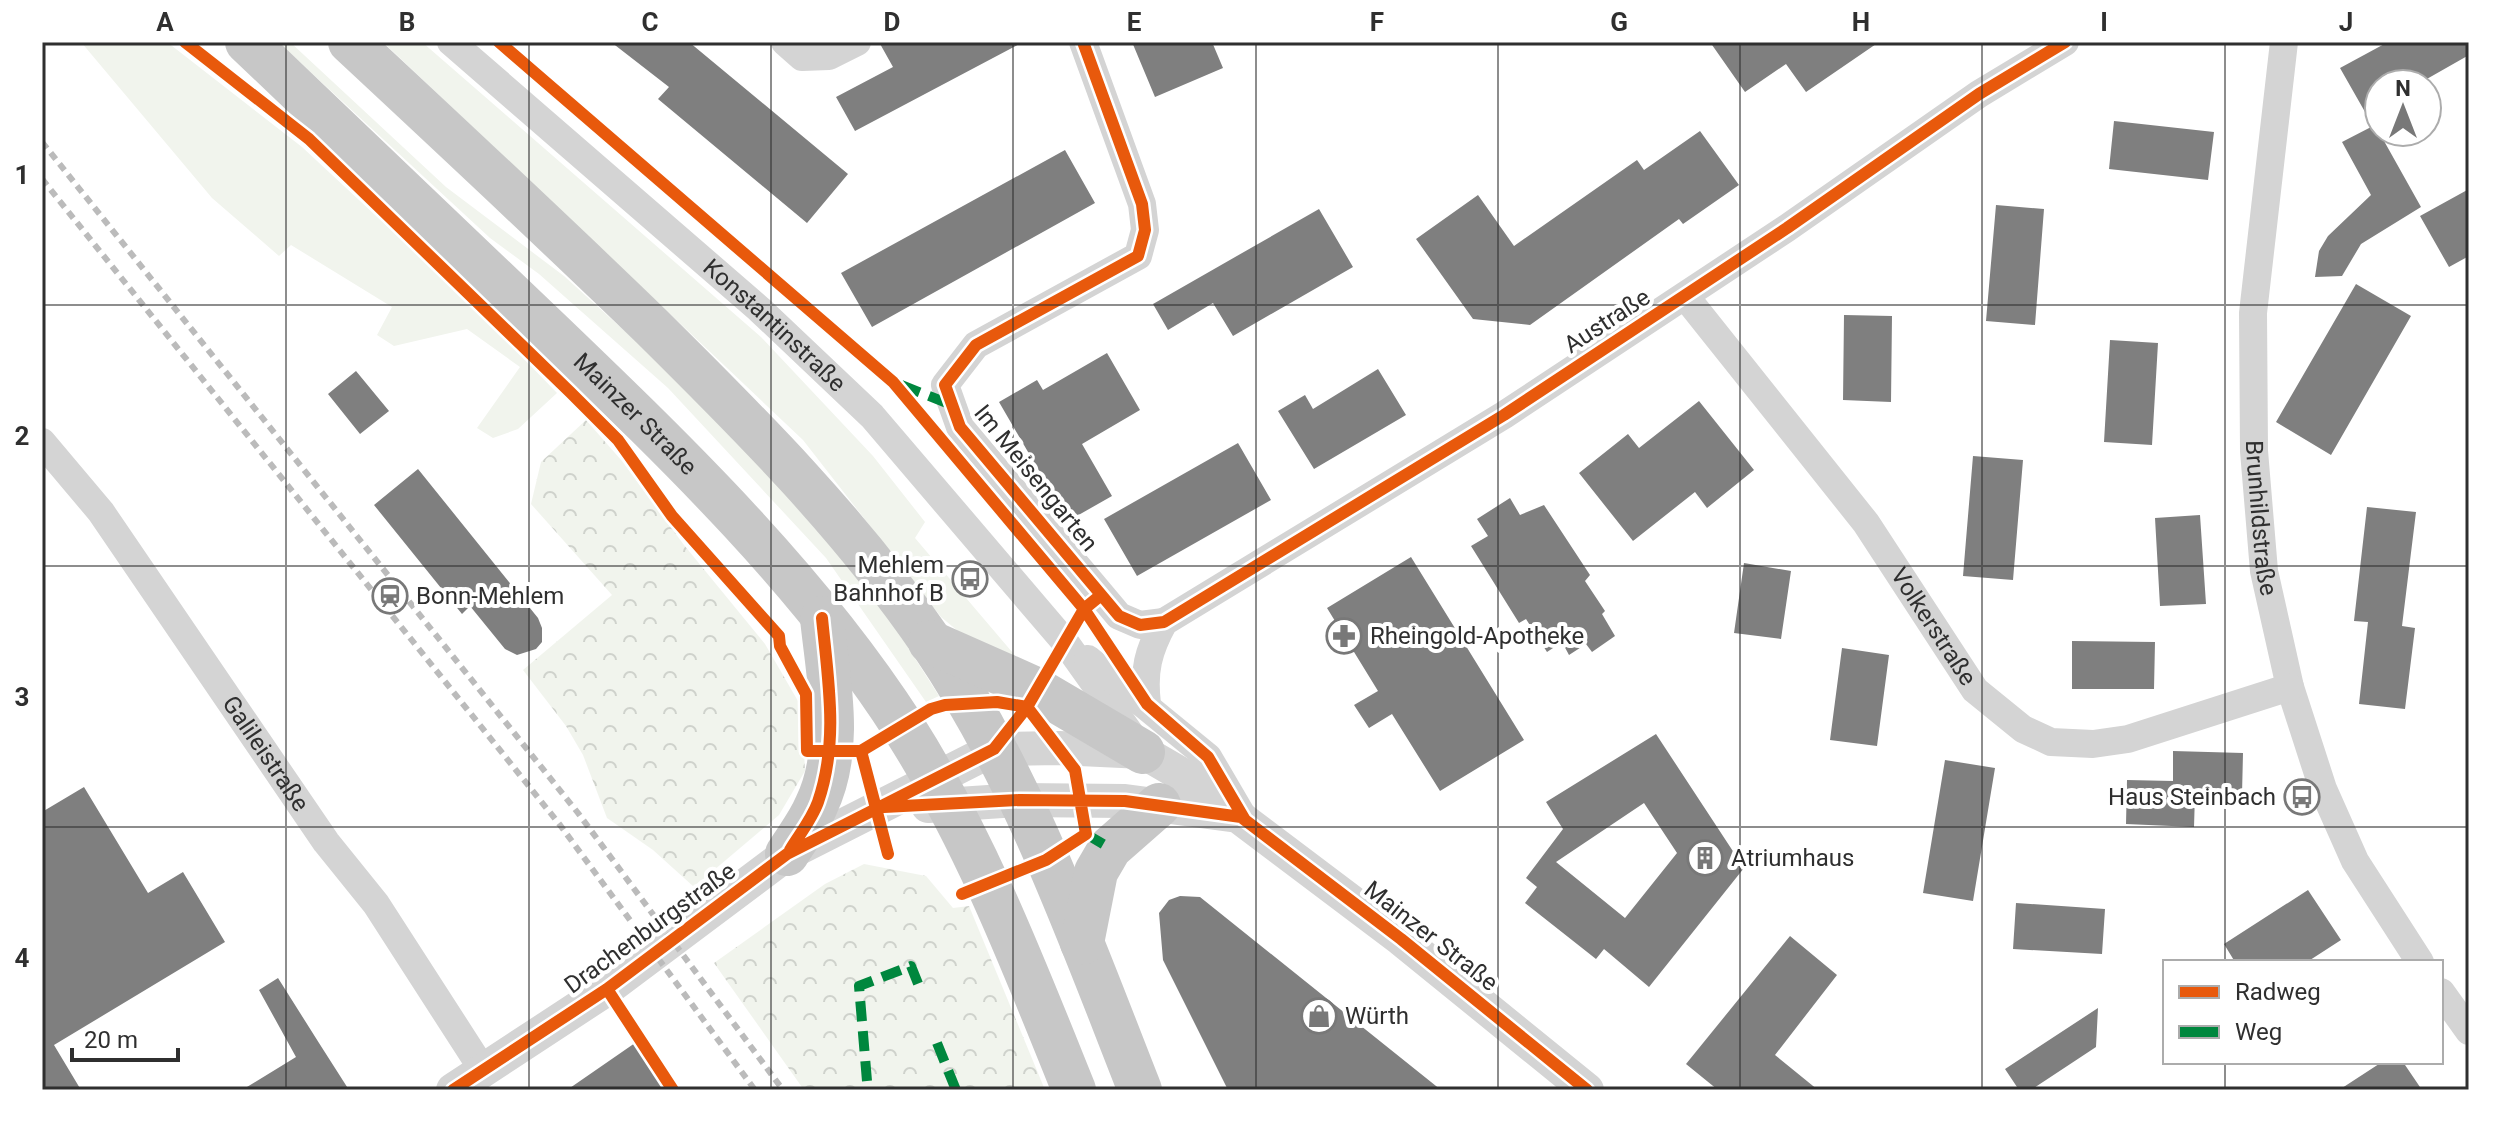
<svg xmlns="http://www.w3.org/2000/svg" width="2511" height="1132" viewBox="0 0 2511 1132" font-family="Roboto,sans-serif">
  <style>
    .grass { fill: #f1f4ed }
    .forest { fill: url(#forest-crowns) }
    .building { fill: #7f7f7f; fill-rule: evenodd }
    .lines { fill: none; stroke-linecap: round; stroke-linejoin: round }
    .minor { stroke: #d4d4d4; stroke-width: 28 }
    .tertiary { stroke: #d4d4d4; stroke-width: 34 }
    .primary { stroke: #c7c7c7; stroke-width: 44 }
    .rail { stroke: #bbb; stroke-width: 6; stroke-dasharray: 8 6; stroke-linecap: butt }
    .quiet { stroke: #00873e; stroke-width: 10; stroke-dasharray: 20 10; stroke-linecap: butt }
    .cycleway-casing { stroke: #fff; stroke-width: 17 }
    .cycleway { stroke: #e8590c; stroke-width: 12 }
    .grid { fill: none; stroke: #2f2f2f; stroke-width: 2; stroke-opacity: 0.55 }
    .labels { text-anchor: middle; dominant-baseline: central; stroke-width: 8; stroke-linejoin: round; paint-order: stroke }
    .street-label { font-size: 24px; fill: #2f2f2f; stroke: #fff }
    .poi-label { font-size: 24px; fill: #2f2f2f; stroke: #fff; text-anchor: start }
    .neatline { fill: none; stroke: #2f2f2f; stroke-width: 3 }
    .grid-label { font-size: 26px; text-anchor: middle; font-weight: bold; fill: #2f2f2f }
  </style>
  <defs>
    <pattern id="forest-crowns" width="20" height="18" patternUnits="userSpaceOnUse" patternTransform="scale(2)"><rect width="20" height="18" fill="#f1f4ed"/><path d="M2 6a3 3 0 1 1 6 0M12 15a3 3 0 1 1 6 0" fill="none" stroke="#cfd2cc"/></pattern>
  </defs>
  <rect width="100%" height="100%" fill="#fff"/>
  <path class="grass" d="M81 42H167L302 147 473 306 557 393 518 429 493 438 477 428 520 367 467 329 394 346 377 335 392 307 291 245 279 256 212 198Z
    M278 42H290L446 187 564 276 693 393 808 515 890 619 939 696 926 702 826 558 668 388 539 274 490 238Z
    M383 42H422L761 337 873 456 925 522 915 538 1023 665 970 641 941 617 803 440Z"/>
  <path class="forest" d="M586 420 622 461 684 545 765 644 802 708 805 771 779 815 694 887 653 850 607 818 583 755 566 726 523 670 612 595 531 504 541 462Z
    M864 864 926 876 953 908 969 906 1045 1090H804L714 963 825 884Z"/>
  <path class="building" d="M611 42H689L848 174 807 223 658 99 669 87Z
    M879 42H1023L855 131 836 97 893 67Z
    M1132 42H1212L1223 68 1155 97Z
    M1710 42H1879L1806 92 1786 64 1745 92Z
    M2388 42H2469V55L2418 84H2379V132L2421 207 2361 244 2342 276 2315 277 2319 251 2328 236 2371 195 2342 142 2373 126 2340 68Z
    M2114 121 2214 132 2208 180 2109 169Z
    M1700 131 1739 185 1683 224 1679 219 1530 325 1473 319 1416 239 1478 195 1514 246 1637 160 1644 170Z
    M1065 150 1095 203 872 327 841 273Z
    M2469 189V256L2449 267 2420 216Z
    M1996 205 2044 209 2035 325 1986 321Z
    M1319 209 1353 267 1233 336 1213 303 1168 330 1153 304Z
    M2356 284 2411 316 2331 455 2276 422Z
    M1844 315 1892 316 1891 402 1843 400Z
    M2110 340 2158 343 2152 445 2104 442Z
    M1107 353 1140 410 1082 444 1112 496 1068 521 999 402 1037 380 1043 390Z
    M1378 369 1406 415 1314 469 1278 411 1305 395 1313 409Z
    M356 371 389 411 360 434 328 394Z
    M1699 401 1754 470 1707 508 1695 492 1633 541 1579 473 1628 434 1639 448Z
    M1238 443 1271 500 1137 576 1104 519Z
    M1973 456 2023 460 2013 580 1963 576Z
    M418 469 538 618 542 628V642L536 649 517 655 505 649 470 606 462 614 374 505Z
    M1510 498 1520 515 1544 505 1590 575 1585 581 1605 611 1602 614 1615 636 1592 652 1586 644 1569 655 1562 642 1547 652 1526 619 1519 623 1471 546 1488 536 1477 519Z
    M2367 507 2416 512 2402 626 2415 628 2405 709 2359 704 2368 622 2354 621Z
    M2200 515 2206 604 2160 606 2155 518Z
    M1411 557 1524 740 1440 791 1392 714 1369 728 1354 705 1378 691 1327 608Z
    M1744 563 1791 571 1781 639 1734 633Z
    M2072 641 2155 642 2154 689H2072Z
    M1842 648 1889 655 1877 746 1830 740Z
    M1656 734 1744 868 1649 987 1604 949 1596 959 1525 903 1537 887 1526 878 1563 829 1546 802ZM1644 803 1677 853 1625 918 1556 862Z
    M2173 751 2243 753 2242 795 2195 794 2194 827 2126 824 2127 780 2173 781Z
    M1945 760 1995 768 1973 901 1923 893Z
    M84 787 148 893 183 872 225 942 54 1045 81 1090H42V812Z
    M2308 890 2341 940 2307 962H2235L2224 944Z
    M1180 896 1200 897 1441 1090H1228L1163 960 1159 913 1169 900Z
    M2016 903 2105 909 2102 954 2013 949Z
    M1790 936 1837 975 1775 1055 1818 1090H1718L1686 1064Z
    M278 978 319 1043 349 1090H242L296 1057 259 990Z
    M2098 1008 2096 1047 2031 1090H2019L2005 1069Z
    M635 1043 666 1090H567Z
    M2382 1062H2403L2422 1090H2339Z"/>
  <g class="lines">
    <g class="minor">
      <path id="s1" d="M451 42 759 309 872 416 1065 642 1134 739"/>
      <path d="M785 42 802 57 829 56 857 42"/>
      <path d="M1083 42 1142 204 1145 230 1138 256 976 345 945 385 960 427 1119 616 1140 625 1164 622"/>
      <path id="s2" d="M2284 42 2253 313 2254 451 2264 571 2290 687 2323 789 2355 861 2420 962"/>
      <path id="s3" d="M1685 296 1866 523 1975 690 2023 729 2051 742 2093 744 2128 739 2290 687"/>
      <path id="s4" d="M42 442 101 512 326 842 376 904 483 1070"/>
      <path d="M1088 659 1208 757 1242 815"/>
      <path d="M1147 704C1143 671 1148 651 1164 622L1504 415 1787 228 1979 94 2065 42"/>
      <path d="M2441 992 2469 1031"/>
    </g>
    <path class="tertiary" d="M928 806 1019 800 1125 801 1238 816
      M453 1090 607 989 787 854 994 749 1059 748 1143 752 1186 777 1401 939 1587 1090"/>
    <g class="primary">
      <path id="s5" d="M247 42C349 138 450 236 552 333 678 454 809 580 904 728 976 841 1024 966 1074 1090"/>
      <path d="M350 42C451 136 553 231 652 327 752 426 851 525 931 642 1024 778 1080 938 1140 1090"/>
      <path d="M930 642 1036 689 1143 752"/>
      <path d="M787 854C797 838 809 823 816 806 844 749 828 678 822 618"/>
      <path d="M1082 943 1096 872 1110 848 1159 805"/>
    </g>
    <path class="rail" d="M42 142 578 813 783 1090
      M42 179 560 825 755 1090"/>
    <path class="quiet" d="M901 385 952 405
      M1086 834 1110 848
      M937 1043 956 1090
      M867 1081 859 986 911 966 921 991"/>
    <defs>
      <path id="cycleway" d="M185 42 309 139 570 392 618 440 672 516 779 636 780 646 806 694 807 751H861L931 709 945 705 997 702 1027 707 1084 609 1101 595
        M499 42 893 382 1084 609 1147 704 1208 757 1245 820
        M1083 42 1142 204 1145 230 1138 256 976 345 945 385 960 427 1119 616 1140 625 1164 622 1504 415 1787 228 1979 94 2065 42
        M861 751 888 854
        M884 807 1019 800 1125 801 1241 817 1401 939 1587 1090
        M790 850C799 835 812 819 818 802 839 741 828 680 822 618
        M607 989 673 1090
        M453 1090 607 989 787 854 994 749 1027 707 1075 770 1086 834 1046 860 962 894"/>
    </defs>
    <use href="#cycleway" class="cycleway-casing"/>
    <use href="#cycleway" class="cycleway"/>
  </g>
  <path class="grid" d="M286 42V1090M529 42V1090M771 42V1090M1013 42V1090M1256 42V1090M1498 42V1090M1740 42V1090M1982 42V1090M2225 42V962M42 305H2469M42 566H2469M42 827H2469M2225 1062V1090"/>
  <defs>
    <symbol id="bus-ring" viewBox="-11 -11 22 22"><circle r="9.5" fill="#fff" stroke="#787878" stroke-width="1.5"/><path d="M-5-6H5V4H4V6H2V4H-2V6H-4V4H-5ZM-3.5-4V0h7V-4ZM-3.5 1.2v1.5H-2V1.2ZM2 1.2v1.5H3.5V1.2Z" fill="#787878"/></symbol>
    <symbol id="station-ring" viewBox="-11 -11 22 22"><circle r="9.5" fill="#fff" stroke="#787878" stroke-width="1.5"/><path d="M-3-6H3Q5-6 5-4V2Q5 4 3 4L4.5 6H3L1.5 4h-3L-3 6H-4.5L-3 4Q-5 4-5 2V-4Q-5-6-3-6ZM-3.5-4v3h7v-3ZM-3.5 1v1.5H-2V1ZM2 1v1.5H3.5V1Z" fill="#787878"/></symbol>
    <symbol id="pharmacy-ring" viewBox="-11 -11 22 22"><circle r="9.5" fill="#fff" stroke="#787878" stroke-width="1.5"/><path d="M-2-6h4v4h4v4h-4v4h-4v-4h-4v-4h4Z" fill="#787878"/></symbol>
    <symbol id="building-ring" viewBox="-11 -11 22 22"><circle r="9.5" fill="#fff" stroke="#787878" stroke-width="1.5"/><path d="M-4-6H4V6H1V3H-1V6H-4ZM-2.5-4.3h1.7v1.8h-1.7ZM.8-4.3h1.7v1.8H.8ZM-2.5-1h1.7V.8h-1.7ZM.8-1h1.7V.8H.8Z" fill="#787878"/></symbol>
    <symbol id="shop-ring" viewBox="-11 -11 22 22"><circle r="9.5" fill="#fff" stroke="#787878" stroke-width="1.5"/><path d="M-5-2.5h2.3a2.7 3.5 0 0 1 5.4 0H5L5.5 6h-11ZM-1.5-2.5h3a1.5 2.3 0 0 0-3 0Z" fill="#787878"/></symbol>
  </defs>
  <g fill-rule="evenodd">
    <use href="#bus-ring" x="950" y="559" width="40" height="40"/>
    <use href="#station-ring" x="370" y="576" width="40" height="40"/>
    <use href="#pharmacy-ring" x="1324" y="616" width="40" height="40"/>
    <use href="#bus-ring" x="2282" y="777" width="40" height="40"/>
    <use href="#building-ring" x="1685" y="838" width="40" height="40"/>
    <use href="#shop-ring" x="1299" y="996" width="40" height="40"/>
  </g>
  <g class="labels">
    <g class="street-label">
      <text transform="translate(1607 321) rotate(-33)">Austraße</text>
      <text stroke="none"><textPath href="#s1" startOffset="430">Konstantinstraße</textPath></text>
      <text stroke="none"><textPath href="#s5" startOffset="538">Mainzer Straße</textPath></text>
      <text transform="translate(1036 478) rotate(51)">Im Meisengarten</text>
      <text stroke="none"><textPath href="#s2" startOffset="478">Brunhildstraße</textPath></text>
      <text stroke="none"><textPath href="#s3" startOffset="414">Volkerstraße</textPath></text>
      <text stroke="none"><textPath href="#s4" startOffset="384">Galileistraße</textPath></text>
      <text transform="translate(650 928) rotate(-36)">Drachenburgstraße</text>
      <text transform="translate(1431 936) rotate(38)">Mainzer Straße</text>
    </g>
    <g class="poi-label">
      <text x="944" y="565" text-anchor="end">Mehlem<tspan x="944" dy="28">Bahnhof B</tspan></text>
      <text x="416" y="596">Bonn-Mehlem</text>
      <text x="1370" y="636">Rheingold-Apotheke</text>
      <text x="2276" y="797" text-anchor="end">Haus Steinbach</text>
      <text x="1731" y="858">Atriumhaus</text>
      <text x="1345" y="1016">Würth</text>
    </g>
  </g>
  <rect width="2511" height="1132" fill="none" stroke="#ffffff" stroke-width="88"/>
  <rect x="2163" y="960" width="280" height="104" fill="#ffffff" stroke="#acacac" stroke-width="2"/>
  <rect x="2179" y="986" width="40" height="12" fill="#e8590c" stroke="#acacac" stroke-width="2"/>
  <text x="2235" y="1000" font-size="24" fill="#2f2f2f">Radweg</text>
  <rect x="2179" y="1026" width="40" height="12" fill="#00873e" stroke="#acacac" stroke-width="2"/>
  <text x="2235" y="1040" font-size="24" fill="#2f2f2f">Weg</text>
  <g transform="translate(2403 108)"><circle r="38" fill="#ffffff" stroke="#acacac" stroke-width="2"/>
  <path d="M0-6L14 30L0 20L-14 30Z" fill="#787878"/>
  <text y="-12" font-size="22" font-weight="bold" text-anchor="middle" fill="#2f2f2f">N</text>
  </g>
  <path d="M72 1048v12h106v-12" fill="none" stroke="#2f2f2f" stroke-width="4"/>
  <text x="84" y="1048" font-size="24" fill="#2f2f2f" stroke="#ffffff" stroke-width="6" paint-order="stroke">20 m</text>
  <rect x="44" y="44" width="2423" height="1044" class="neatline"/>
  <g class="grid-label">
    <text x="165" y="31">A</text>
    <text x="407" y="31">B</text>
    <text x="650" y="31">C</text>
    <text x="892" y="31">D</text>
    <text x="1134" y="31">E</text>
    <text x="1377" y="31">F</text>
    <text x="1619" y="31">G</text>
    <text x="1861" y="31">H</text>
    <text x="2104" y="31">I</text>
    <text x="2346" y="31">J</text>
    <text x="22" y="184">1</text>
    <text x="22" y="445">2</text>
    <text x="22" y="706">3</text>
    <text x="22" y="967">4</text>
  </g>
</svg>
